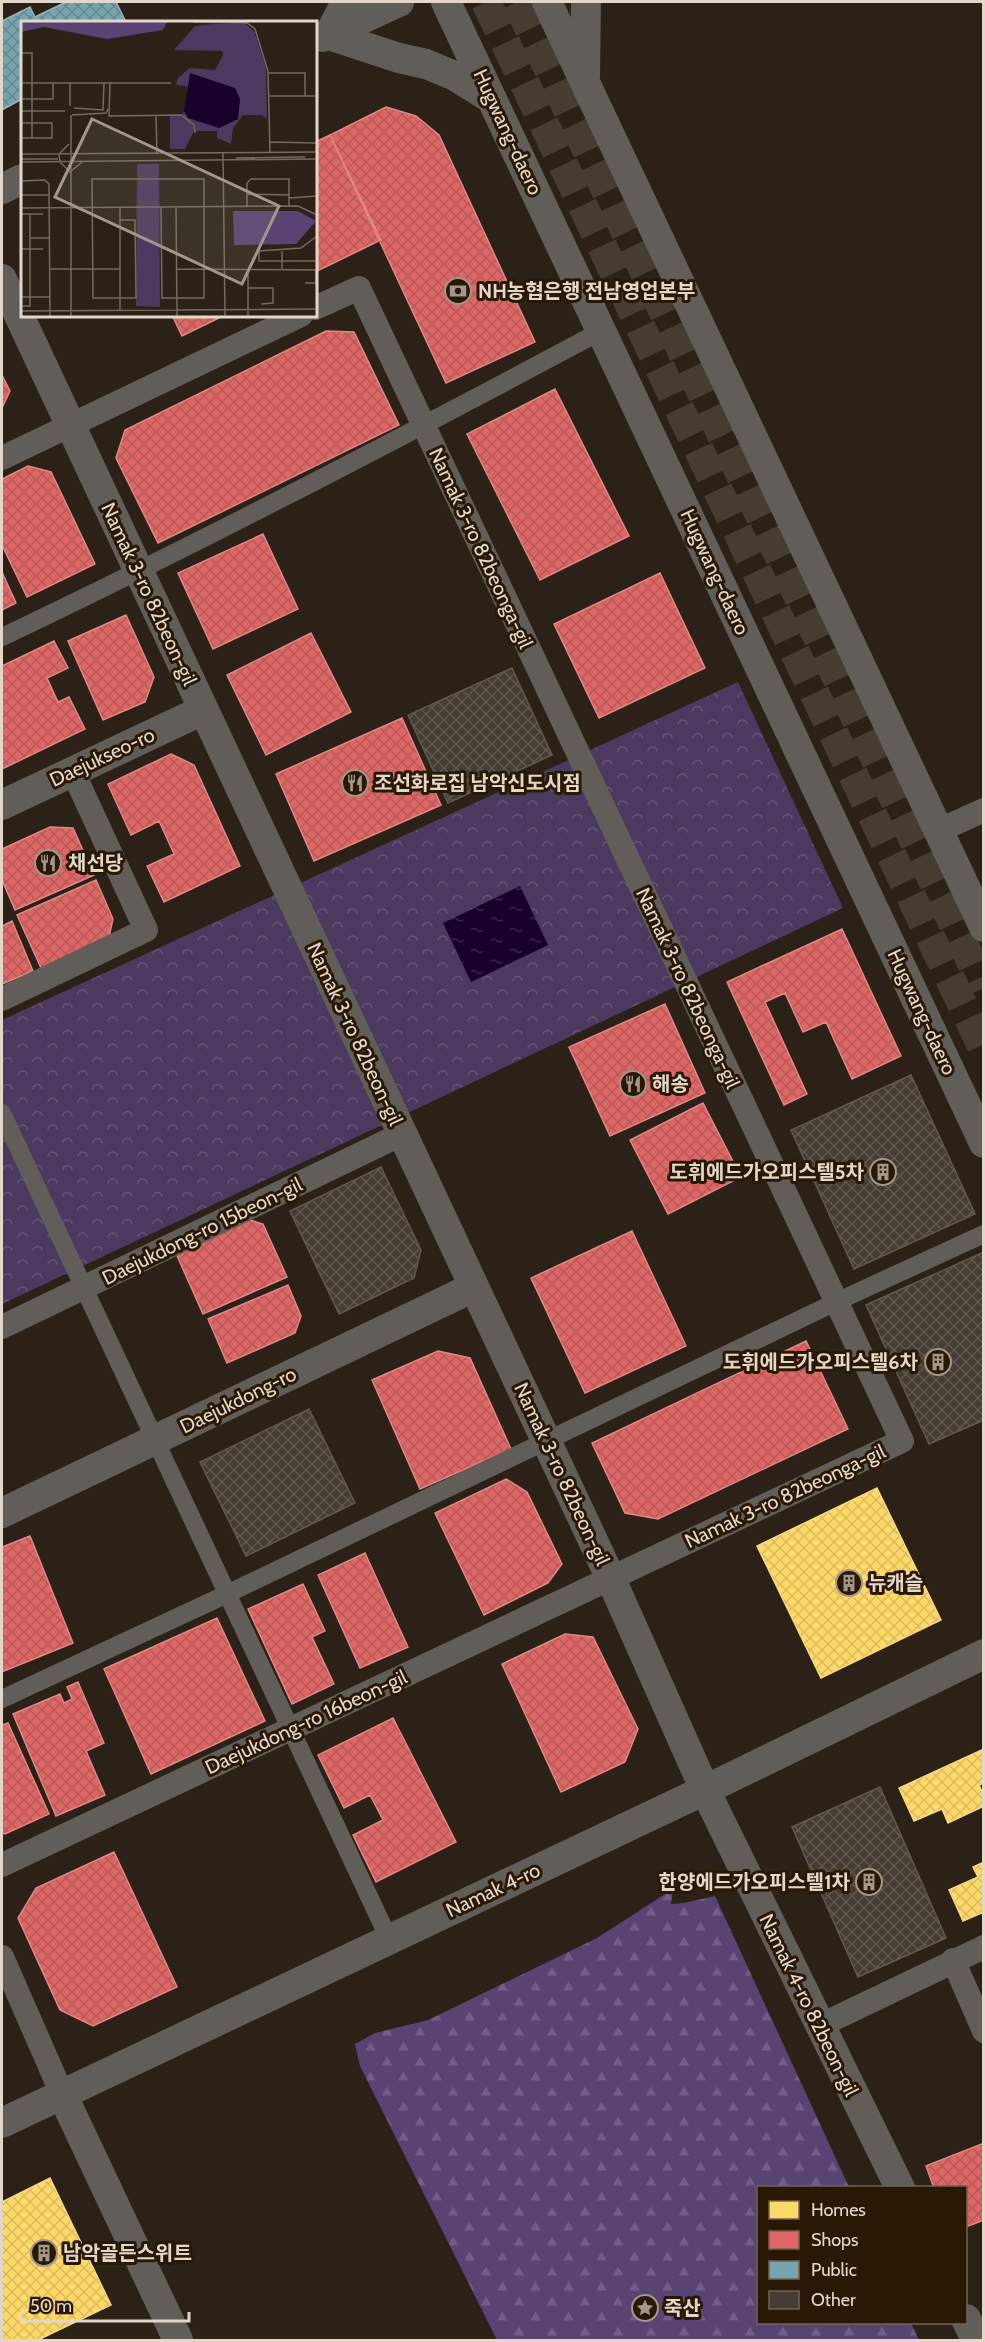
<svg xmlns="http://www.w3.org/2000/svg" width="985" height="2342" viewBox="0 0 985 2342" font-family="Cabin,'Noto Sans KR',sans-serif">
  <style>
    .forest { fill: url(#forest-firs) }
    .park { fill: url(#park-crowns) }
    .water { fill: url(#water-ripples) }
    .homes { fill: url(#homes-cross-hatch); stroke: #f7d884; stroke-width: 1.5 }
    .shops { fill: url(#shops-cross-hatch); stroke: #e18884; stroke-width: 1.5 }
    .public { fill: url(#public-cross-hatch); stroke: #97b4b7; stroke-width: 1.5 }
    .building { fill: url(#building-cross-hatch); stroke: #615950; stroke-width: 1.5 }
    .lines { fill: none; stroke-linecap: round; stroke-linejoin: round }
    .tertiary-tunnel { stroke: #473c31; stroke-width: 30; stroke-dasharray: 30 15; stroke-linecap: butt }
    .pedestrian { stroke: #615d58; stroke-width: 18 }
    .minor { stroke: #615d58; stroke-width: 24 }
    .tertiary { stroke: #615d58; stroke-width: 30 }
    .labels { text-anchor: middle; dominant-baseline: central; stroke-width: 6; stroke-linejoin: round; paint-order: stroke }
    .street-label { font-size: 20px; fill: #e3d7ca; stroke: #291804 }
    .poi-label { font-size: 20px; font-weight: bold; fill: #e3d7ca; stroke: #291804; text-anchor: start }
    .inset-road { fill: none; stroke: #756a5e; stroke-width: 1.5 }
    .view { fill: #a3978b; fill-opacity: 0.15; stroke: #a3978b; stroke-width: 3 }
    .inset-edge { fill: none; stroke: #e3d7ca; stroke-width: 3 }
  </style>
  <defs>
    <pattern id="forest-firs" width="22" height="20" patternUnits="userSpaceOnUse" patternTransform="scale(1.5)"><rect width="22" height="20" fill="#594373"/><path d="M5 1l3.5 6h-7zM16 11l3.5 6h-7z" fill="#715d86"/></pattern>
    <pattern id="park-crowns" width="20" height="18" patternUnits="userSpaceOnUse" patternTransform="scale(1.5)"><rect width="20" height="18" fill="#4b395f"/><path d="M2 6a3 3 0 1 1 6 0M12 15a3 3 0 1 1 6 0" fill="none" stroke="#655575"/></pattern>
    <pattern id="water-ripples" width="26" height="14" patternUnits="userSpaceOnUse" patternTransform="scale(1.5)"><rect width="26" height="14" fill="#17032a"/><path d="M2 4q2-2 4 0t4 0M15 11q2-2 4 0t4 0" fill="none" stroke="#392748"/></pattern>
    <pattern id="homes-cross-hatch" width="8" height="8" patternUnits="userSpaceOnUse" patternTransform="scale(1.5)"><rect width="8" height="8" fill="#ffd966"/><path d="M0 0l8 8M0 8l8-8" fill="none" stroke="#daba5e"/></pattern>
    <pattern id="shops-cross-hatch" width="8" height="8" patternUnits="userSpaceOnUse" patternTransform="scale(1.5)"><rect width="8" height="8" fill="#e06666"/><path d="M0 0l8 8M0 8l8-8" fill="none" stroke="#b15b5a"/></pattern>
    <pattern id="public-cross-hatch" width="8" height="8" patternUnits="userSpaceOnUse" patternTransform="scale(1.5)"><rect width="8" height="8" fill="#76a5af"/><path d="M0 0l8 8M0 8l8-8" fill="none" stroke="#67878d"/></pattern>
    <pattern id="building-cross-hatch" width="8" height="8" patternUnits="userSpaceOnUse" patternTransform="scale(1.5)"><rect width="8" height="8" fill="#453d33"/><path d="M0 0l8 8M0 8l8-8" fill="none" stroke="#60584f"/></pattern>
  </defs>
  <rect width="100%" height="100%" fill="#2b2116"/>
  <path class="forest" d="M673 1889 671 1904 684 1903 715 1896 849 2187 758 2188V2322L911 2323 919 2340H497L360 2066 355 2044 375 2033 428 2020 597 1938Z"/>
  <path class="park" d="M738 682 843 908 2 1304V1020Z"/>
  <path class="water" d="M520 886 548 945 471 982 443 923Z"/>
  <path class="homes" d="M877 1488 941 1620 821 1678 757 1546Z
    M984 1749V1783L979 1785 984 1796V1806L948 1823 942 1809 914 1821 899 1788Z
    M984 1862V1912L963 1921 949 1890 978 1877 973 1867Z
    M50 2178 111 2305 38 2340H2V2202Z"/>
  <path class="shops" d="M386 107 416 116 439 135 535 342 446 383 330 135Z
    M330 135 381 240 315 272V142Z
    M172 315H225L182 336Z
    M326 331 354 332 399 425 158 543 116 458 125 430Z
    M2 375 10 391 2 408Z
    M555 389 629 536 540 580 467 434Z
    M28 466 51 472 95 564 27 597 2 545V479Z
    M263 534 298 609 213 649 178 573Z
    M2 572 16 603 2 610Z
    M660 573 705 668 599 718 554 624Z
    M126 615 154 677 145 702 103 720 68 641Z
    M311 633 351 712 266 755 227 675Z
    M54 641 68 668 47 678 58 702 69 697 85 729 2 769V666Z
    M402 718 441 805 314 861 276 774Z
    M171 754 194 765 240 866 164 902 147 866 174 854 159 821 131 835 108 784Z
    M50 827 73 828 94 875 15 910 2 880V849Z
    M96 880 113 919 109 937 41 968 17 915Z
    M12 921 33 971 2 984V926Z
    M842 929 901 1056 852 1079 826 1022 803 1032 785 993 765 1002 807 1094 784 1105 727 982Z
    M665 1004 705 1093 610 1136 569 1047Z
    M703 1103 741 1177 668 1214 630 1140Z
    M243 1218 263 1224 287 1277 203 1314 174 1249Z
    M632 1231 686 1346 585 1393 531 1278Z
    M288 1285 301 1316 295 1333 227 1363 208 1319Z
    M806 1341 848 1429 658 1519 625 1513 592 1443Z
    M438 1351 470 1358 511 1449 420 1489 372 1380Z
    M506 1479 527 1492 562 1564 548 1583 484 1615 435 1513Z
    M30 1536 73 1643 2 1672V1547Z
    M365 1553 408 1647 360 1668 318 1575Z
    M303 1584 325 1631 312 1637 334 1684 292 1704 248 1609Z
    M217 1618 265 1721 151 1774 104 1669Z
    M565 1634 593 1637 638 1729 625 1762 561 1792 502 1664Z
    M78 1682 104 1743 86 1751 105 1795 56 1816 13 1714 60 1694 64 1703 72 1699 67 1687Z
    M393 1718 456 1842 376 1882 353 1835 383 1820 370 1795 344 1808 318 1755Z
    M8 1723 49 1814 5 1834 2 1833V1725Z
    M114 1852 177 1987 93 2026 60 2010 18 1918 36 1888Z
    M984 2143V2220L966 2227V2188H934L926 2166Z"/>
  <path class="public" d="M66 2H116L126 22H22V99L2 110V21L30 7 35 17Z"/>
  <path class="building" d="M512 668 552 755 448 803 408 715Z
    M911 1075 975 1214 854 1269 791 1130Z
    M381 1167 421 1250 414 1278 339 1314 290 1211Z
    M984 1252V1420L929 1444 866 1305Z
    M309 1409 355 1503 246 1556 200 1462Z
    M880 1787 946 1938 858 1977 792 1827Z"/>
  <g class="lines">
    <path class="tertiary-tunnel" d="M486 2 984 1050
      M517 2 984 988"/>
    <path class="pedestrian" d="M2 637C204 541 403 437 601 331
      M2 1113 389 1939
      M2 1699 227 1594 836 1302 984 1234"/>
    <path class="minor" d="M2 458 301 315
      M938 831 984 810
      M2 999 146 930 73 772
      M2 1327 402 1134
      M2 1865 902 1441 359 288 315 308
      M2 1957 62 2094
      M953 1960 984 2031
      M819 2026 984 1947"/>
    <path class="tertiary" d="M346 2 329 35 399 58 426 64 455 76 492 99
      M446 2 984 1143
      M547 2 984 927
      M323 37 399 2
      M585 76 586 2
      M2 189 22 179
      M2 279 611 1579 705 1790 900 2188
      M2 805 203 710
      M2 1513 474 1287
      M62 2094 178 2340
      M2 2123 705 1790 984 1654
      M966 2319 976 2340"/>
  </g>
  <defs>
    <symbol id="bank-ring" viewBox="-11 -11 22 22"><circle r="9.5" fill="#291804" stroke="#a3978b" stroke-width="1.5"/><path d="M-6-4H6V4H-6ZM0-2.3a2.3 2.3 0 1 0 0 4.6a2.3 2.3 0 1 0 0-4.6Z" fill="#a3978b"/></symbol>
    <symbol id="restaurant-ring" viewBox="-11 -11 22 22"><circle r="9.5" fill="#291804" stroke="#a3978b" stroke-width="1.5"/><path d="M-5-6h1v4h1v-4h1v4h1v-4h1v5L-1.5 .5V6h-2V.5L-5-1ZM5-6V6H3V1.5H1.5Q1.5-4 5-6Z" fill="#a3978b"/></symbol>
    <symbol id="building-ring" viewBox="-11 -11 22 22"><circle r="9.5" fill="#291804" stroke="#a3978b" stroke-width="1.5"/><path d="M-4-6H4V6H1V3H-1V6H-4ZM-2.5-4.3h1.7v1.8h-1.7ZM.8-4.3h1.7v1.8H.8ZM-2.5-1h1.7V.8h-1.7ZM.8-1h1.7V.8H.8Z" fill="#a3978b"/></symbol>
    <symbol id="sight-ring" viewBox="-11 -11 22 22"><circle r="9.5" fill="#291804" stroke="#a3978b" stroke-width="1.5"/><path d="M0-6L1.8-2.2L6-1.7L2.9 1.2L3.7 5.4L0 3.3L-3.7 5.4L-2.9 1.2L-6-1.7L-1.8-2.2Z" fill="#a3978b"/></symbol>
  </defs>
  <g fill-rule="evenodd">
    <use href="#bank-ring" x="443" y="276" width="30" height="30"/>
    <use href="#restaurant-ring" x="340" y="768" width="30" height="30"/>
    <use href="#restaurant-ring" x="33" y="848" width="30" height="30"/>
    <use href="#restaurant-ring" x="618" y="1069" width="30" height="30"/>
    <use href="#building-ring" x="868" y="1157" width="30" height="30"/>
    <use href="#building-ring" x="923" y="1347" width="30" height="30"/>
    <use href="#building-ring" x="834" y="1568" width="30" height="30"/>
    <use href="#building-ring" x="854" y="1867" width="30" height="30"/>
    <use href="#building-ring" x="29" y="2238" width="30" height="30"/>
    <use href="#sight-ring" x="630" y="2293" width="30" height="30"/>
  </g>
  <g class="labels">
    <g class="street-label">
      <text transform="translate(508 132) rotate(65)">Hugwang-daero</text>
      <text transform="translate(481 548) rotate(65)">Namak 3-ro 82beonga-gil</text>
      <text transform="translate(715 572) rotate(65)">Hugwang-daero</text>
      <text transform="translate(149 594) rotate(65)">Namak 3-ro 82beon-gil</text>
      <text transform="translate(102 757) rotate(-25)">Daejukseo-ro</text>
      <text transform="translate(688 988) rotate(65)">Namak 3-ro 82beonga-gil</text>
      <text transform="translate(922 1012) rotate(65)">Hugwang-daero</text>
      <text transform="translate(355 1034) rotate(65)">Namak 3-ro 82beon-gil</text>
      <text transform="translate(202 1231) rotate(-26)">Daejukdong-ro 15beon-gil</text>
      <text transform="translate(238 1400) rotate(-26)">Daejukdong-ro</text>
      <text transform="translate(562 1474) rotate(65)">Namak 3-ro 82beon-gil</text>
      <text transform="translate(785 1496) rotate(-25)">Namak 3-ro 82beonga-gil</text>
      <text transform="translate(306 1722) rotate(-25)">Daejukdong-ro 16beon-gil</text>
      <text transform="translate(493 1890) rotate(-25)">Namak 4-ro</text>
      <text transform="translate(809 2005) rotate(64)">Namak 4-ro 82beon-gil</text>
    </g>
    <g class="poi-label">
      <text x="478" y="291">NH농협은행 전남영업본부</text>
      <text x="374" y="783">조선화로집 남악신도시점</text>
      <text x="68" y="863">채선당</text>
      <text x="652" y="1084">해송</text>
      <text x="864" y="1172" text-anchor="end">도휘에드가오피스텔5차</text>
      <text x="918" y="1362" text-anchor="end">도휘에드가오피스텔6차</text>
      <text x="868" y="1583">뉴캐슬</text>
      <text x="850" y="1882" text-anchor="end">한양에드가오피스텔1차</text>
      <text x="63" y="2253">남악골든스위트</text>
      <text x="664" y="2308">죽산</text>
    </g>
  </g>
  <g transform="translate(21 21)">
    <rect width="296" height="296" fill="#2b2116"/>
    <path d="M0 1H146L142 9 86 18 23 6 0 11ZM212 190H277L295 200 275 223 213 224Z" fill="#594373"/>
    <path d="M191 3H224L233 10 245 46 246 98 241 94H222L212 107 210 123 196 117V110H173L164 128H149V95L161 94 167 82 166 65 155 64 157 57 169 47 194 49 202 34V30L153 29 174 5ZM116 143H138L139 286 115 285Z" fill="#4b395f"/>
    <path d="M169 52 214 67 219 78 217 98 198 107 167 97 163 90Z" fill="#17032a"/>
    <path class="inset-road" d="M172 1 226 2 234 8 247 50 249 132M0 32H11V117M248 52H284V75M89 61 88 95 160 94 173 104 174 112M0 62H150M248 75H296M0 78H32V62M49 85V61M53 87 82 89 83 61M0 90H44M50 94V295M51 94 85 92 87 88M135 94 136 132M0 102H31V117H0M249 121 296 122M48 123 38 133 39 141 49 151 61 141M202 132 204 295M0 133 296 131M215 137 284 136M0 138H37M0 141 296 138M0 160 24 159 28 163 29 295M226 173 268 174M0 174H28M268 177 296 175M155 186 156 295M226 186V162L230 158H268V185M0 187 277 185 296 194M99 187V290M0 193H22M9 193V276H29M99 199H114L115 277H72L71 158H183V277H141L140 186M296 215 280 227 238 230V240H296M9 217H28M0 228H22M29 248H99M155 248 296 249M227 249V295M261 249V230M284 262H295V249M227 267H252V282L240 283M0 276H9V285H0M0 290 296 288"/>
    <path class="view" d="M71 98 258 185 221 263 34 176Z"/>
    <rect width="296" height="296" class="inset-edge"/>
  </g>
  <rect width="985" height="2342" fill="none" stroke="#e3d7ca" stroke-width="6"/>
  <rect x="757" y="2186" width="210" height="138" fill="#291804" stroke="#736453" stroke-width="1.5"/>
  <rect x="769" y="2201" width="30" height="18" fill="#ffd966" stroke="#736453" stroke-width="1.5"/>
  <text x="811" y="2216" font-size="18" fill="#e3d7ca">Homes</text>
  <rect x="769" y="2231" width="30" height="18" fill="#e06666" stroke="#736453" stroke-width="1.5"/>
  <text x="811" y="2246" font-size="18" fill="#e3d7ca">Shops</text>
  <rect x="769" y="2261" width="30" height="18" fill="#76a5af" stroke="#736453" stroke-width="1.5"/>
  <text x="811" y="2276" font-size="18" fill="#e3d7ca">Public</text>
  <rect x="769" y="2291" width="30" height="18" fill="#453d33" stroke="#736453" stroke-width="1.5"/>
  <text x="811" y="2306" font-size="18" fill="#e3d7ca">Other</text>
  <path d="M21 2312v9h168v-9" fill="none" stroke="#e3d7ca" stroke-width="3"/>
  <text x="30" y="2312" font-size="18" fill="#e3d7ca" stroke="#291804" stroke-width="4.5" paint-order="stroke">50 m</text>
</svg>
